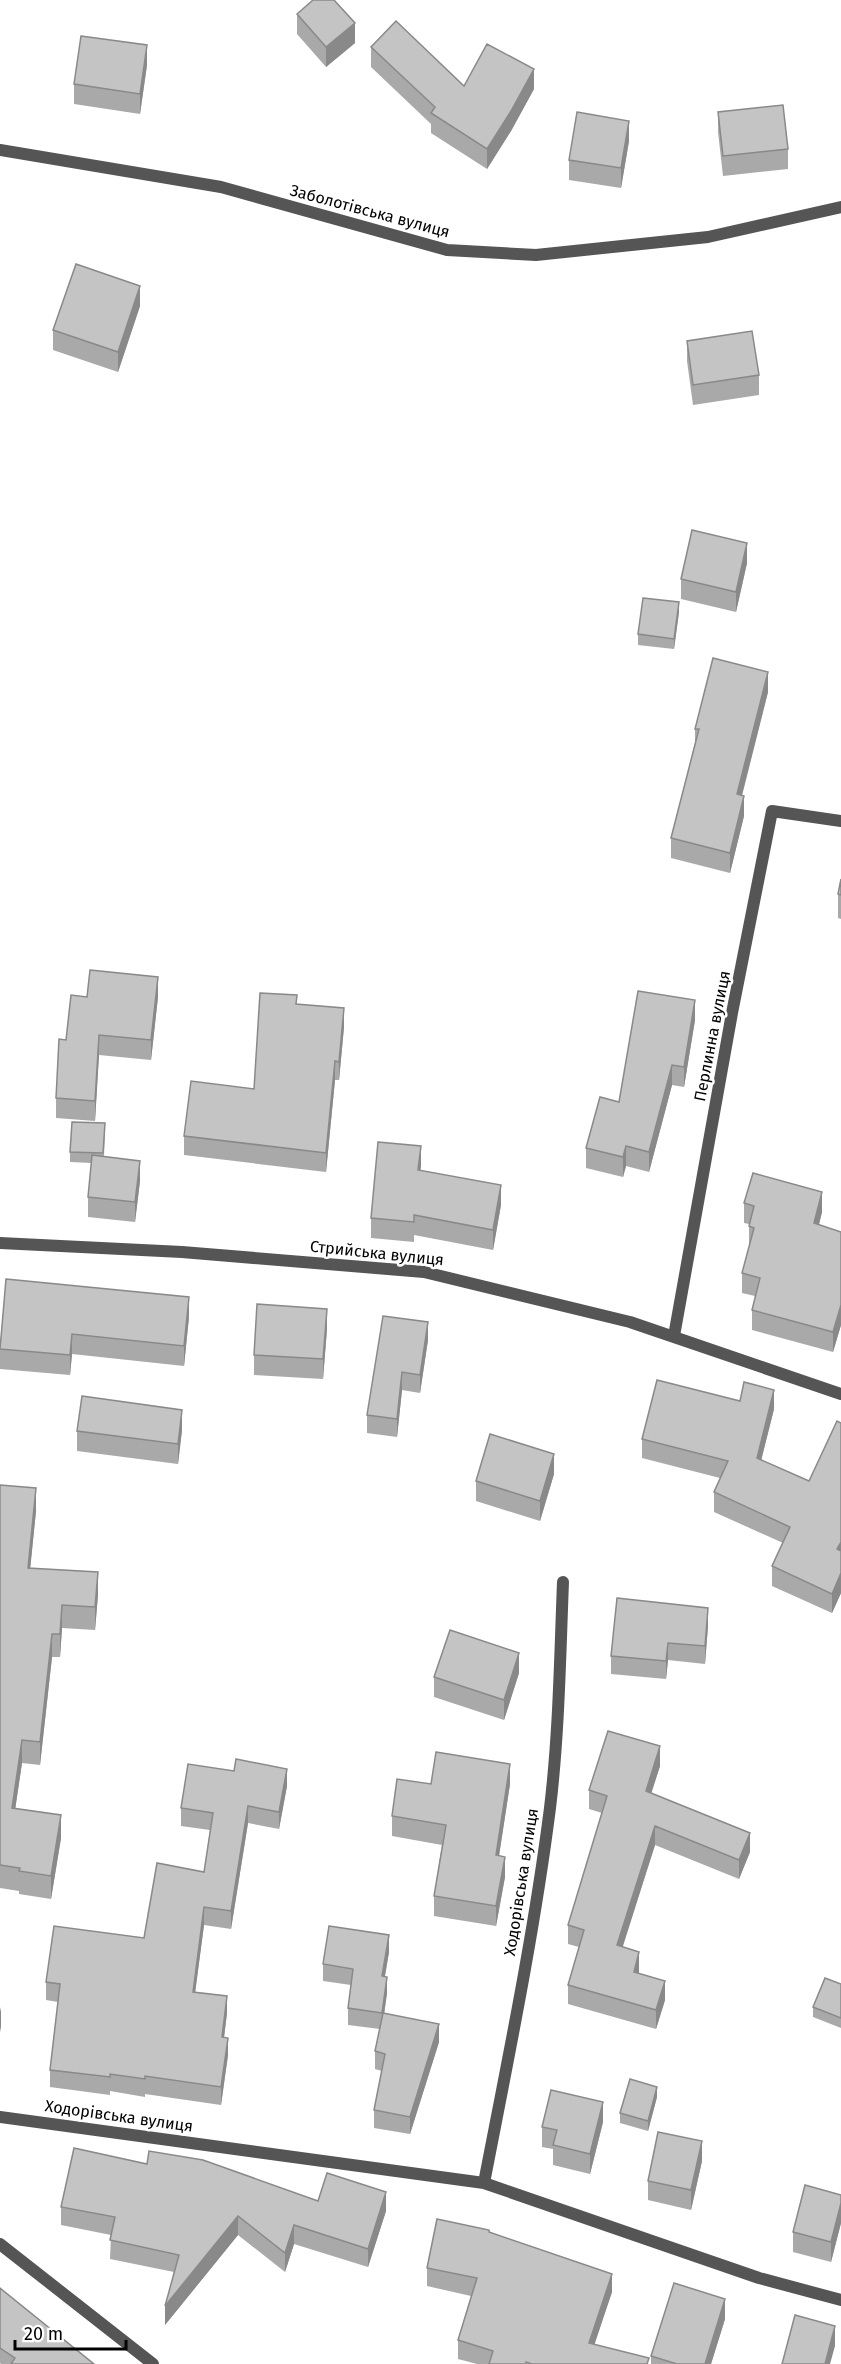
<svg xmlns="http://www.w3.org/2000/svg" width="841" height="2364" viewBox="0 0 841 2364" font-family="'Fira Sans',sans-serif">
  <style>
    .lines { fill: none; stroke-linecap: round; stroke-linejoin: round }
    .minor { stroke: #555; stroke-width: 12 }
    .wall { fill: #a9a9a9 }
    .shaded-wall { fill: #898989 }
    .building { fill: #c4c4c4; stroke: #898989; stroke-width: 1.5 }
    .labels { text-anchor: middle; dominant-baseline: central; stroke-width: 5; stroke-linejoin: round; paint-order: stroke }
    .street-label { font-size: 16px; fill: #000; stroke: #fff }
  </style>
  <rect width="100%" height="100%" fill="#fff"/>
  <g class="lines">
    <path class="minor" d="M0 150 221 187 447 250 536 255 708 237 841 207
      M0 1243 182 1252 424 1272 630 1322 841 1394
      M674 1336 732 1013 772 811 841 821
      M0 2117 484 2183 759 2278 841 2300
      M484 2183C508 2059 534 1934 550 1808 559 1733 560 1657 563 1582
      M0 2244 153 2364"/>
  </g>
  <path class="wall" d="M297 14 355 43 326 67 297 34Z
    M371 47 464 86 534 89 511 131 487 169 431 133V124L371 67Z
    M147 65 140 114 74 104V84Z
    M718 112 788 149V169L723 176 718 132Z
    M629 141 621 188 569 180V160Z
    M140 306 118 372 53 350V330Z
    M687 341 759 375V395L693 405 687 361Z
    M747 563 736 612 681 599V579Z
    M679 612 674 649 638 645V634Z
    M768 692 742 796 744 816 730 873 671 858V838L695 743V729Z
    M841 879V919L838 918V894Z
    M87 997H158L151 1060 99 1055 95 1121 56 1118V1098L66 1040Z
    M297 1004 344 1027 339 1080H335L326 1172 184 1155V1136L254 1089Z
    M695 1020 684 1087 672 1085 649 1172 626 1166 623 1177 586 1168V1148L619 1102Z
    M105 1134 104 1156 140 1181 135 1222 88 1217V1197L92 1163 70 1162V1152Z
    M421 1166 420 1170 501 1205 493 1250 414 1235V1242L371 1238V1218Z
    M744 1203 822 1212 819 1225 841 1232V1325L833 1352 752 1330V1310L755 1296 742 1293V1273L749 1246V1224L744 1223Z
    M6 1279 189 1317 184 1366 72 1354 70 1375 0 1369V1347Z
    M327 1329 323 1379 254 1375V1355Z
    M428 1340 420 1393 402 1390 397 1437 367 1433V1415Z
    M774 1409 761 1460 809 1481 841 1423V1593L832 1613 772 1586V1566L783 1543 714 1512V1492L720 1478 642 1458V1439Z
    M182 1430 178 1464 77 1451V1431Z
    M554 1474 540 1521 476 1501V1481Z
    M0 1485 36 1511 30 1568 98 1595 95 1630 62 1628 60 1657H52L40 1765 22 1763 15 1809 61 1838 51 1899 19 1894V1891L0 1888Z
    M708 1626 705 1664 668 1660 666 1679 611 1674V1656Z
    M519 1673 504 1720 434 1697V1677Z
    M660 1766 651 1793 750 1852 739 1879 655 1845 622 1947 639 1971V1973L665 2000 656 2029 568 2004V1985L579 1947 568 1944V1925L602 1813 589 1809V1790Z
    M431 1784H510L499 1856 505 1877 496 1926 434 1916V1896L442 1845 392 1836V1816Z
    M287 1786 279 1829 248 1823 231 1929 204 1925 195 1992 227 2013 224 2037 228 2055 221 2105 145 2094V2097L110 2091V2095L50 2087V2070L58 2002 46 2000V1982L144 1938 204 1872 210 1830 181 1826V1808Z
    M389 1952 385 1976 387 1993 384 2014 439 2042 410 2134 374 2128V2110L382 2071 375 2069V2051L380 2029 348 2025V2008L351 1985 323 1981V1964Z
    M841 1984V2028L813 2017V2007Z
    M657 2097 648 2131 620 2123V2113Z
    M603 2122 590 2174 553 2165V2149L542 2147V2127Z
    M702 2161 691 2210 648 2200V2181Z
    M841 2195V2223L831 2262 793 2252V2232Z
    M318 2201 386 2211 368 2267 294 2244 285 2272 238 2235 165 2325 174 2272 110 2259 111 2235 61 2225V2207Z
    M489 2232 612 2292 594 2344 649 2364H477L458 2359V2340L471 2296 427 2286V2268Z
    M0 2288 94 2364H1L0 2363Z
    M725 2319 711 2364H651V2356Z"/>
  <path class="shaded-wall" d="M355 23V43L326 67V47Z
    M147 45V65L140 114V94Z
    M534 69V89L511 131 487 169V149Z
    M629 121V141L621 188V168Z
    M140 286V306L118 372V352Z
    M747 543V563L736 612V592Z
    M679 602V612L674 649V639Z
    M768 672V692L737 814V794Z
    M744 796V816L730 873V853Z
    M158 977V997L151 1060V1040Z
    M695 1000V1020L684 1087V1067Z
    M344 1008V1027L339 1080V1062Z
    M99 1035V1055L95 1121V1101Z
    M335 1061V1080L326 1172V1153Z
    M672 1065V1085L649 1172V1152Z
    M421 1146V1166L418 1190V1170Z
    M626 1146V1166L623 1177V1157Z
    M140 1161V1181L135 1222V1202Z
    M501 1185V1205L493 1250V1230Z
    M822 1192V1212L814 1243V1223Z
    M189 1297V1317L184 1366V1346Z
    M841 1305V1325L833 1352V1332Z
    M327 1309V1329L323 1379V1359Z
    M428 1322V1340L420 1393V1375Z
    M72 1334V1354L70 1375V1355Z
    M402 1372V1390L397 1437V1419Z
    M774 1390V1409L757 1477V1458Z
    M182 1410V1430L178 1464V1444Z
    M554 1454V1474L540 1521V1501Z
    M36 1488V1511L28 1591V1568Z
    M841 1542V1561L837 1549Z
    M98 1572V1595L95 1630V1607Z
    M841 1573V1593L832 1613V1594Z
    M62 1605V1628L60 1657V1634Z
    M708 1608V1626L705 1664V1646Z
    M52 1634V1657L40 1765V1742Z
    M668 1643V1660L666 1679V1661Z
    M519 1653V1673L504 1720V1700Z
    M22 1740V1763L12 1831V1808Z
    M660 1746V1766L646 1810V1791Z
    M510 1764V1784L496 1875V1855Z
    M287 1769V1786L279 1829V1812Z
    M248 1806V1823L231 1929V1911Z
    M61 1815V1838L51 1899V1876Z
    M655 1826V1845L617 1965V1945Z
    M750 1833V1852L739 1879V1860Z
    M505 1857V1877L496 1926V1906Z
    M204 1907V1925L193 2009V1992Z
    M389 1935V1952L382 1993V1976Z
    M639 1952V1971L634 1991V1972Z
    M387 1977V1993L382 2029V2013Z
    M665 1981V2000L656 2029V2010Z
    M227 1996V2013L222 2054V2037Z
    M1 2007V2027L0 2032V2012Z
    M439 2024V2042L410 2134V2117Z
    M228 2038V2055L221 2105V2087Z
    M657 2087V2097L648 2131V2121Z
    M603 2102V2122L590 2174V2154Z
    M702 2141V2161L691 2210V2190Z
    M386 2192V2211L368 2267V2249Z
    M841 2203V2223L831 2262V2242Z
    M238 2216V2235L165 2325V2306Z
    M294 2225V2244L285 2272V2253Z
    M612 2274V2292L589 2361V2343Z
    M725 2299V2319L711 2364H705Z
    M835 2326V2346L830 2364H825Z"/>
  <path class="building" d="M313 0H334L355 23 326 47 297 14Z
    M396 21 464 86 487 44 534 69 511 111 487 149 431 113 435 107 371 47Z
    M81 36 147 45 140 94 74 84Z
    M783 105 788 149 723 156 718 112Z
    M577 112 629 121 621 168 569 160Z
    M76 264 140 286 118 352 53 330Z
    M752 331 759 375 693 385 687 341Z
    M692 530 747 543 736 592 681 579Z
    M643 598 679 602 674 639 638 634Z
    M713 658 768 672 737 794 744 796 730 853 671 838 699 729H695Z
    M841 879V895L838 894Z
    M90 970 158 977 151 1040 99 1035 95 1101 56 1098 59 1039 66 1040 71 995 87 997Z
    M638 991 695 1000 684 1067 672 1065 649 1152 626 1146 623 1157 586 1148 600 1097 619 1102Z
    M260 993 297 995 296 1004 344 1008 339 1062 335 1061 326 1153 184 1136 191 1081 254 1089Z
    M72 1122 105 1123 103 1153 70 1152Z
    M378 1142 421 1146 418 1170 501 1185 493 1230 414 1215V1222L371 1218Z
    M92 1155 140 1161 135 1202 88 1197Z
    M753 1173 822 1192 814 1223 841 1232V1305L833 1332 752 1310 760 1278 742 1273 754 1228 749 1226 754 1206 744 1203Z
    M6 1279 189 1297 184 1346 72 1334 70 1355 0 1349Z
    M257 1304 327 1309 323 1359 254 1355Z
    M383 1316 428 1322 420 1375 402 1372 397 1419 367 1415Z
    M657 1380 740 1401 744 1382 774 1390 757 1458 809 1481 837 1421 841 1423V1542L837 1549 841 1551V1573L832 1594 772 1566 790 1527 714 1492 728 1461 642 1439Z
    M82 1396 182 1410 178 1444 77 1431Z
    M490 1434 554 1454 540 1501 476 1481Z
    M0 1485 36 1488 28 1568 98 1572 95 1607 62 1605 60 1634H52L40 1742 22 1740 12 1808 61 1815 51 1876 19 1871 20 1868 0 1865Z
    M617 1598 708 1608 705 1646 668 1643 666 1661 611 1656Z
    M450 1630 519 1653 504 1700 434 1677Z
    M608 1731 660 1746 646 1791 750 1833 739 1860 655 1826 617 1945 639 1952 634 1972 665 1981 656 2010 568 1985 584 1930 568 1925 607 1796 589 1790Z
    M436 1752 510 1764 496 1855 505 1857 496 1906 434 1896 446 1825 392 1816 397 1779 431 1784Z
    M236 1759 287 1769 279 1812 248 1806 231 1911 204 1907 193 1992 227 1996 222 2037 228 2038 221 2087 145 2076V2079L110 2074V2077L50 2070 60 1984 46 1982 54 1926 144 1938 157 1863 204 1872 213 1813 181 1808 188 1764 234 1771Z
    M329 1926 389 1935 382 1976 387 1977 382 2013 348 2008 353 1969 323 1964Z
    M825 1978 841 1984V2018L813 2007Z
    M383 2013 439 2024 410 2117 374 2110 385 2054 375 2051Z
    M630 2079 657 2087 648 2121 620 2113Z
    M551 2090 603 2102 590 2154 553 2145 557 2130 542 2127Z
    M658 2132 702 2141 691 2190 648 2181Z
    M74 2148 147 2164 149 2151 203 2160 318 2201 327 2173 386 2192 368 2249 294 2225 285 2253 238 2216 165 2306 179 2255 110 2240 115 2217 61 2207Z
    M805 2185 841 2195V2203L831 2242 793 2232Z
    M437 2219 489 2230V2232L612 2274 589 2343 649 2358 647 2364H532L526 2362V2364H489L493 2351 458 2340 477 2278 427 2268Z
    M674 2283 725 2299 705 2364H677L651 2356Z
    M0 2288 94 2364H11L15 2358 0 2348Z
    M795 2315 835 2326 825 2364H782Z"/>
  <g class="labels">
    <g class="street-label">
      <text transform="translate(370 211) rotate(15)">Заболотівська вулиця</text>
      <text transform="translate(712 1036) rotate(-79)">Перлинна вулиця</text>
      <text transform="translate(377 1253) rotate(6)">Стрийська вулиця</text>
      <text transform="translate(521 1882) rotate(-81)">Ходорівська вулиця</text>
      <text transform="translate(119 2116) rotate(8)">Ходорівська вулиця</text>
    </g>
  </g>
  <path d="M15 2340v9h111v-9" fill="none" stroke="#000000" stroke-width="3"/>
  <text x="24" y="2340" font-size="18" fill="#000000" stroke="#ffffff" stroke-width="4.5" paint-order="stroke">20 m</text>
</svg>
